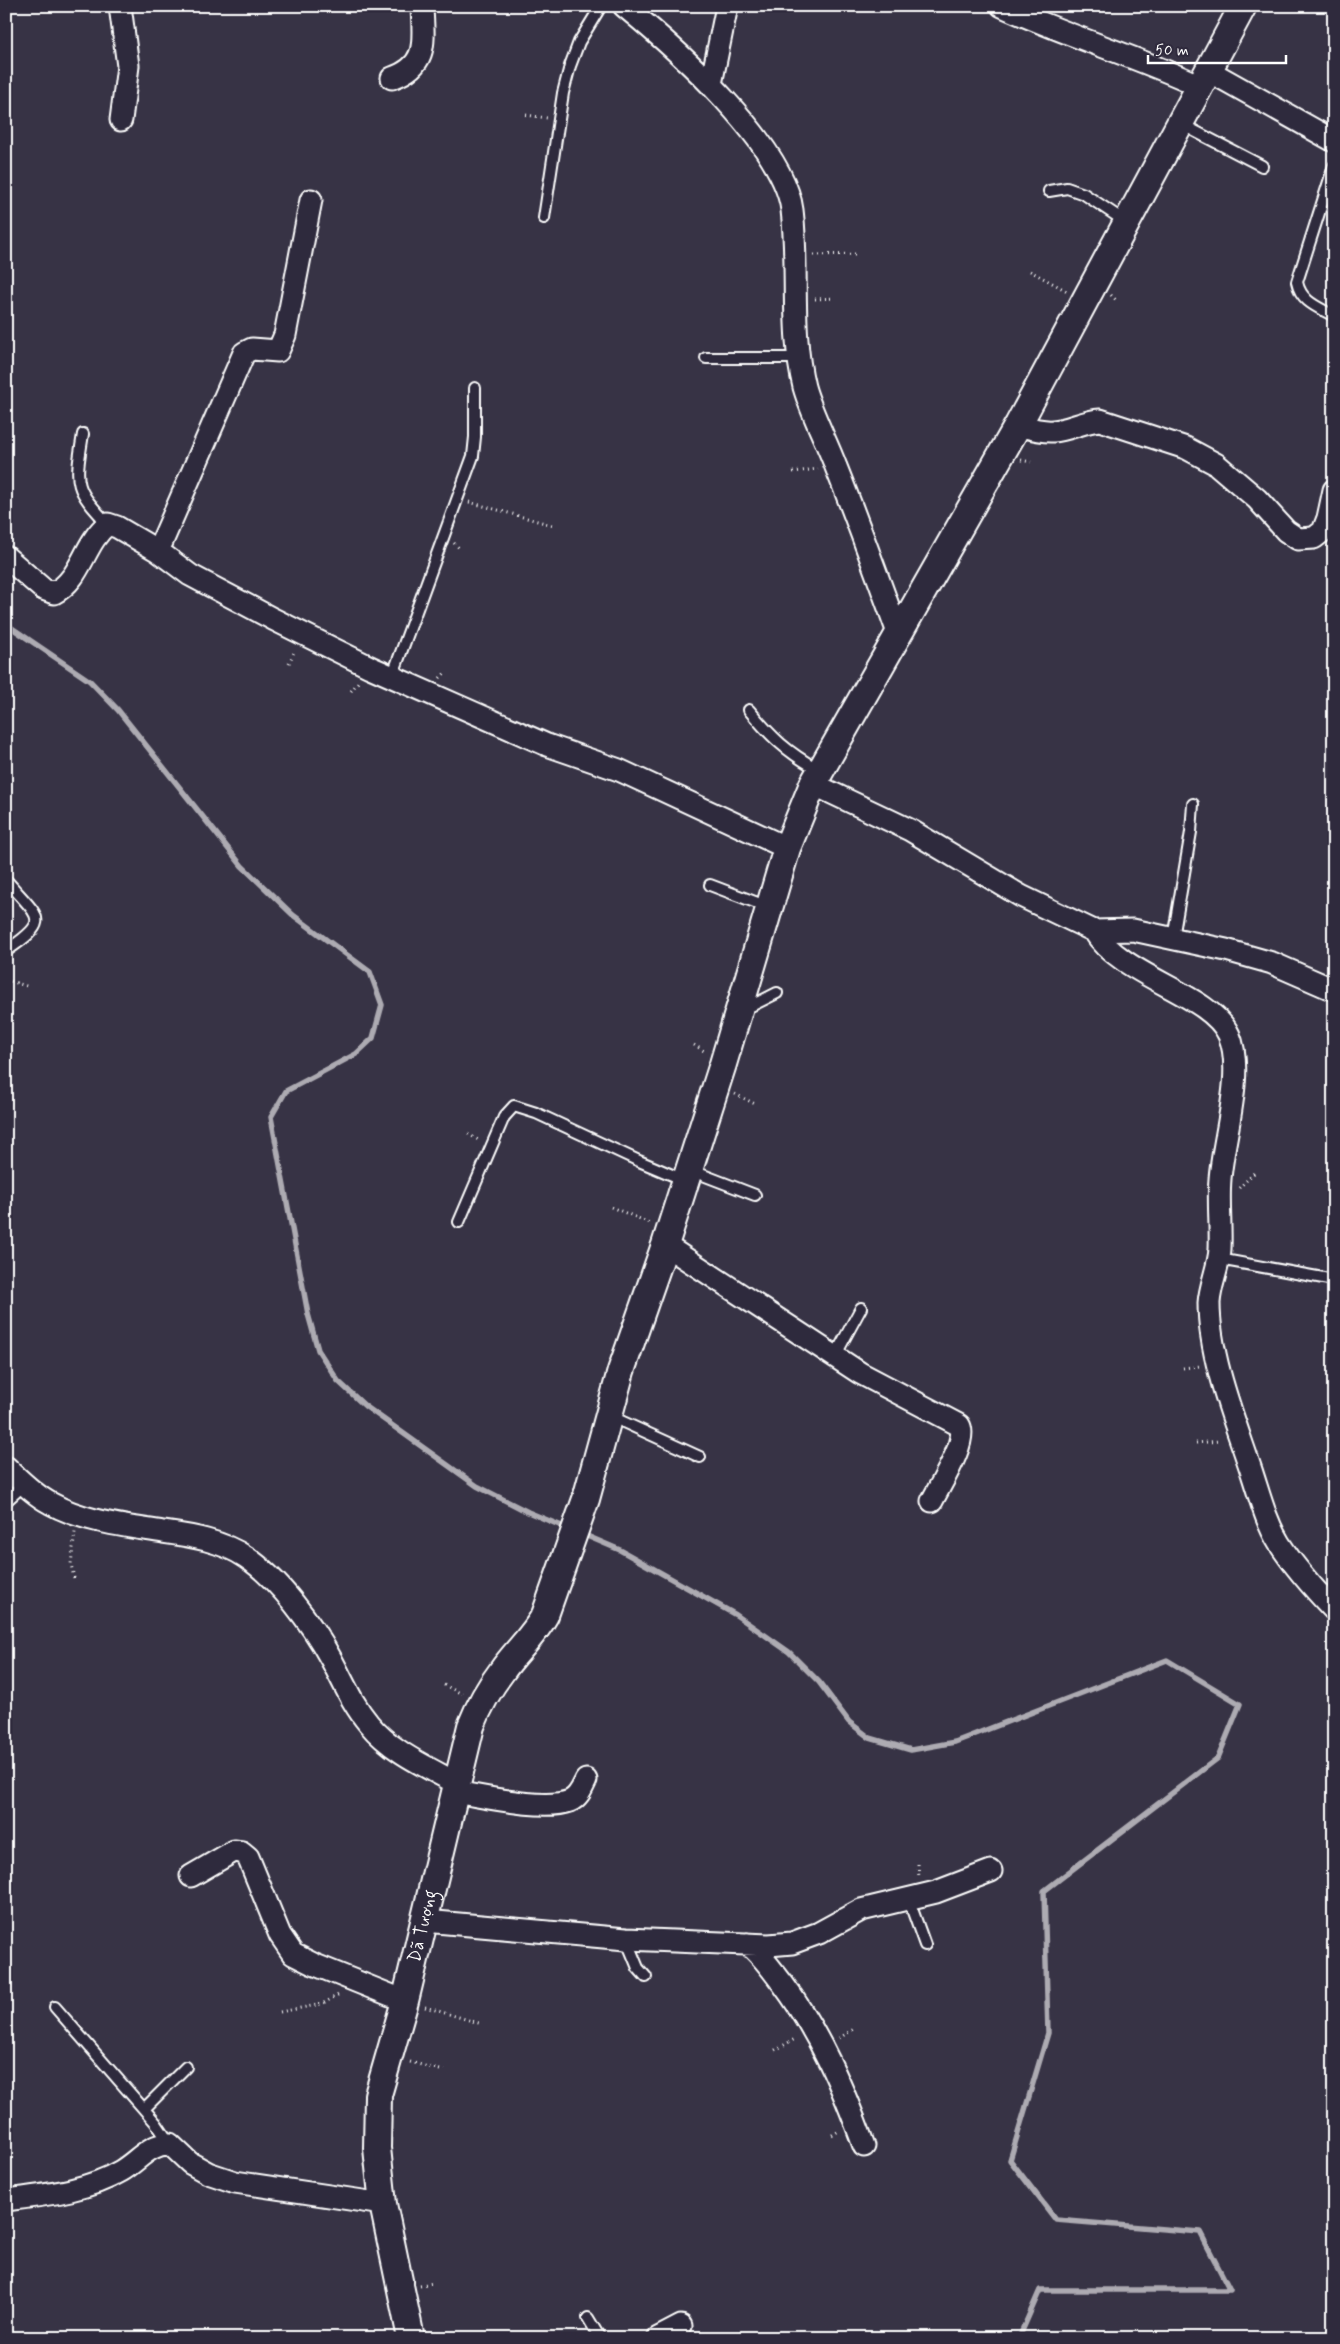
<svg xmlns="http://www.w3.org/2000/svg" width="1340" height="2344" viewBox="0 0 1340 2344" font-family="Mynerve,sans-serif">
  <style>
    .lines { fill: none; stroke-linecap: round; stroke-linejoin: round }
    .stream { stroke: #adabb2; stroke-width: 5.5 }
    .service-casing { stroke: #fff; stroke-width: 14 }
    .minor-casing { stroke: #fff; stroke-width: 25 }
    .tertiary-casing { stroke: #fff; stroke-width: 30 }
    .path { stroke: #fff; stroke-width: 3; stroke-dasharray: 1 4; stroke-linecap: butt }
    .service { stroke: #2f2a3d; stroke-width: 10 }
    .minor { stroke: #2f2a3d; stroke-width: 21 }
    .tertiary { stroke: #2f2a3d; stroke-width: 26 }
    .labels { text-anchor: middle; dominant-baseline: central; stroke-width: 4; stroke-linejoin: round; paint-order: stroke }
    .street-label { font-size: 18px; fill: #fff; stroke: #2f2a3d }
  </style>
  <rect width="100%" height="100%" fill="#373345"/>
  <filter id="ink" filterUnits="userSpaceOnUse"><feTurbulence type="fractalNoise" baseFrequency=".02" numOctaves="2"/><feDisplacementMap in="SourceGraphic" scale="10" xChannelSelector="R" yChannelSelector="G"/><feConvolveMatrix kernelMatrix="1 2 1 2 8 2 1 2 1" color-interpolation-filters="sRGB"/></filter>
  <g filter="url(#ink)">
    <g class="lines">
      <path class="stream" d="M6 624 90 681 118 710 242 866 293 915 370 972 382 1005 373 1038 356 1054 286 1091 271 1117 308 1314 318 1350 338 1381 365 1406 477 1486 528 1512 569 1529
        M580 1533 620 1550 736 1615 789 1652 819 1682 849 1722 870 1738 911 1750 955 1742 1167 1660 1240 1704 1218 1758 1044 1891 1048 2033 1010 2160 1056 2220 1200 2232 1230 2290H1040L1019 2338"/>
      <defs>
        <path id="service" d="M1181 124 1262 166
          M1334 166 1297 282C1301 302 1318 307 1334 316
          M1049 191 1067 188 1084 194 1126 222
          M544 218 563 93 570 66 579 42 601 6
          M706 358H800
          M83 434C75 484 73 487 108 524
          M392 677 473 456 475 437V388
          M749 710C772 738 787 752 819 770
          M710 885 768 907
          M1173 938 1191 832 1193 804
          M6 951C52 920 40 919 8 882
          M743 1010 777 993
          M690 1170 755 1195
          M459 1222 504 1117 514 1106 536 1113 639 1161 684 1180
          M1219 1259 1334 1280
          M835 1356 861 1308
          M610 1416 700 1457
          M6 1501 24 1485
          M908 1898 925 1945
          M626 1939 638 1968 646 1977
          M55 2007 156 2123 170 2144
          M144 2109 186 2067
          M588 2318 600 2338"/>
        <path id="minor" d="M120 6 128 66 121 120
          M624 6C674 47 784 144 792 210 799 268 790 330 804 387 812 415 826 440 836 467 858 522 878 578 898 633
          M1002 6C1067 36 1136 56 1200 86
          M1209 71 1334 141
          M392 78C430 65 423 39 422 6
          M711 84 727 6
          M1018 425C1029 428 1042 432 1053 431 1069 430 1084 421 1100 420L1186 448 1216 464 1257 499 1286 531 1298 539 1314 538 1323 531 1328 518 1334 490
          M158 551 244 353 252 349 278 351 285 335 311 200
          M6 557 43 589 54 593C82 579 84 542 108 524L117 527 158 551 190 575 273 619 370 667 547 745 619 770 787 848
          M813 784 910 830 1021 896 1094 931C1123 978 1210 993 1229 1035 1245 1072 1223 1138 1220 1179 1218 1202 1221 1226 1220 1249 1219 1267 1210 1285 1209 1303 1209 1357 1234 1419 1251 1470 1259 1494 1266 1522 1279 1543 1295 1568 1314 1589 1334 1610
          M1094 931 1133 930 1226 950 1272 963 1334 990
          M665 1245 860 1373 959 1425C969 1439 940 1485 932 1501
          M6 1467C20 1480 33 1494 50 1503 84 1522 126 1526 163 1532 192 1536 222 1541 246 1557 279 1579 312 1624 331 1659 343 1681 352 1704 369 1724 391 1751 425 1766 456 1783
          M454 1792C482 1796 544 1811 570 1801 579 1797 582 1788 586 1780
          M191 1876 234 1851 242 1852 248 1857 280 1935 293 1954 313 1964 405 2001
          M425 1921 626 1939 769 1945 792 1943 819 1933 861 1910 936 1892 991 1871
          M748 1944C762 1955 772 1970 783 1984 820 2034 843 2088 864 2146
          M6 2200C45 2195 87 2191 121 2171 138 2161 150 2143 170 2144L190 2163 208 2173 235 2182 383 2204
          M658 2338 681 2326"/>
        <g id="tertiary">
          <path id="s1" d="M411 2338 383 2204 377 2148 378 2095 405 2001 471 1726C479 1706 489 1688 502 1671 516 1651 533 1637 545 1615L586 1499 621 1371 665 1245 723 1064 787 848 813 784 1018 425 1243 6"/>
        </g>
      </defs>
      <use href="#service" class="service-casing"/>
      <use href="#minor" class="minor-casing"/>
      <use href="#tertiary" class="tertiary-casing"/>
      <path class="path" d="M526 115 547 118
        M814 255 856 254
        M1030 271 1067 291
        M1111 295 1118 302
        M815 299 835 298
        M1021 460 1031 462
        M793 472 818 469
        M469 502 552 525
        M454 543 461 550
        M289 663 295 650
        M440 678 446 672
        M351 691 359 681
        M6 980 30 987
        M694 1045 704 1051
        M735 1094 755 1104
        M468 1134 480 1141
        M1239 1188 1256 1171
        M611 1207 650 1223
        M1183 1368 1200 1366
        M1196 1443 1220 1441
        M74 1578 71 1564 75 1532
        M444 1685 462 1694
        M918 1864 919 1878
        M425 2007 482 2024
        M280 2012 322 2004 338 1995
        M839 2038 854 2029
        M775 2050 795 2039
        M410 2062 444 2071
        M832 2135 839 2131
        M420 2285 434 2283"/>
      <use href="#service" class="service"/>
      <use href="#minor" class="minor"/>
      <use href="#tertiary" class="tertiary"/>
    </g>
  </g>
  <g class="labels">
    <g class="street-label">
      <text stroke="none"><textPath href="#s1" startOffset="421">Dã Tượng</textPath></text>
    </g>
  </g>
  <rect width="1340" height="2344" fill="none" stroke="#2f2a3d" stroke-width="25"/>
  <rect x="12" y="12" width="1315" height="2319" fill="none" stroke="#fff" stroke-width="2" filter="url(#ink)"/>
  <path d="M1148 55v8h138v-8" fill="none" stroke="#ffffff" stroke-width="2.5"/>
  <text x="1155" y="55" font-size="15" fill="#ffffff" stroke="#2f2a3d" stroke-width="4" paint-order="stroke">50 m</text>
</svg>
